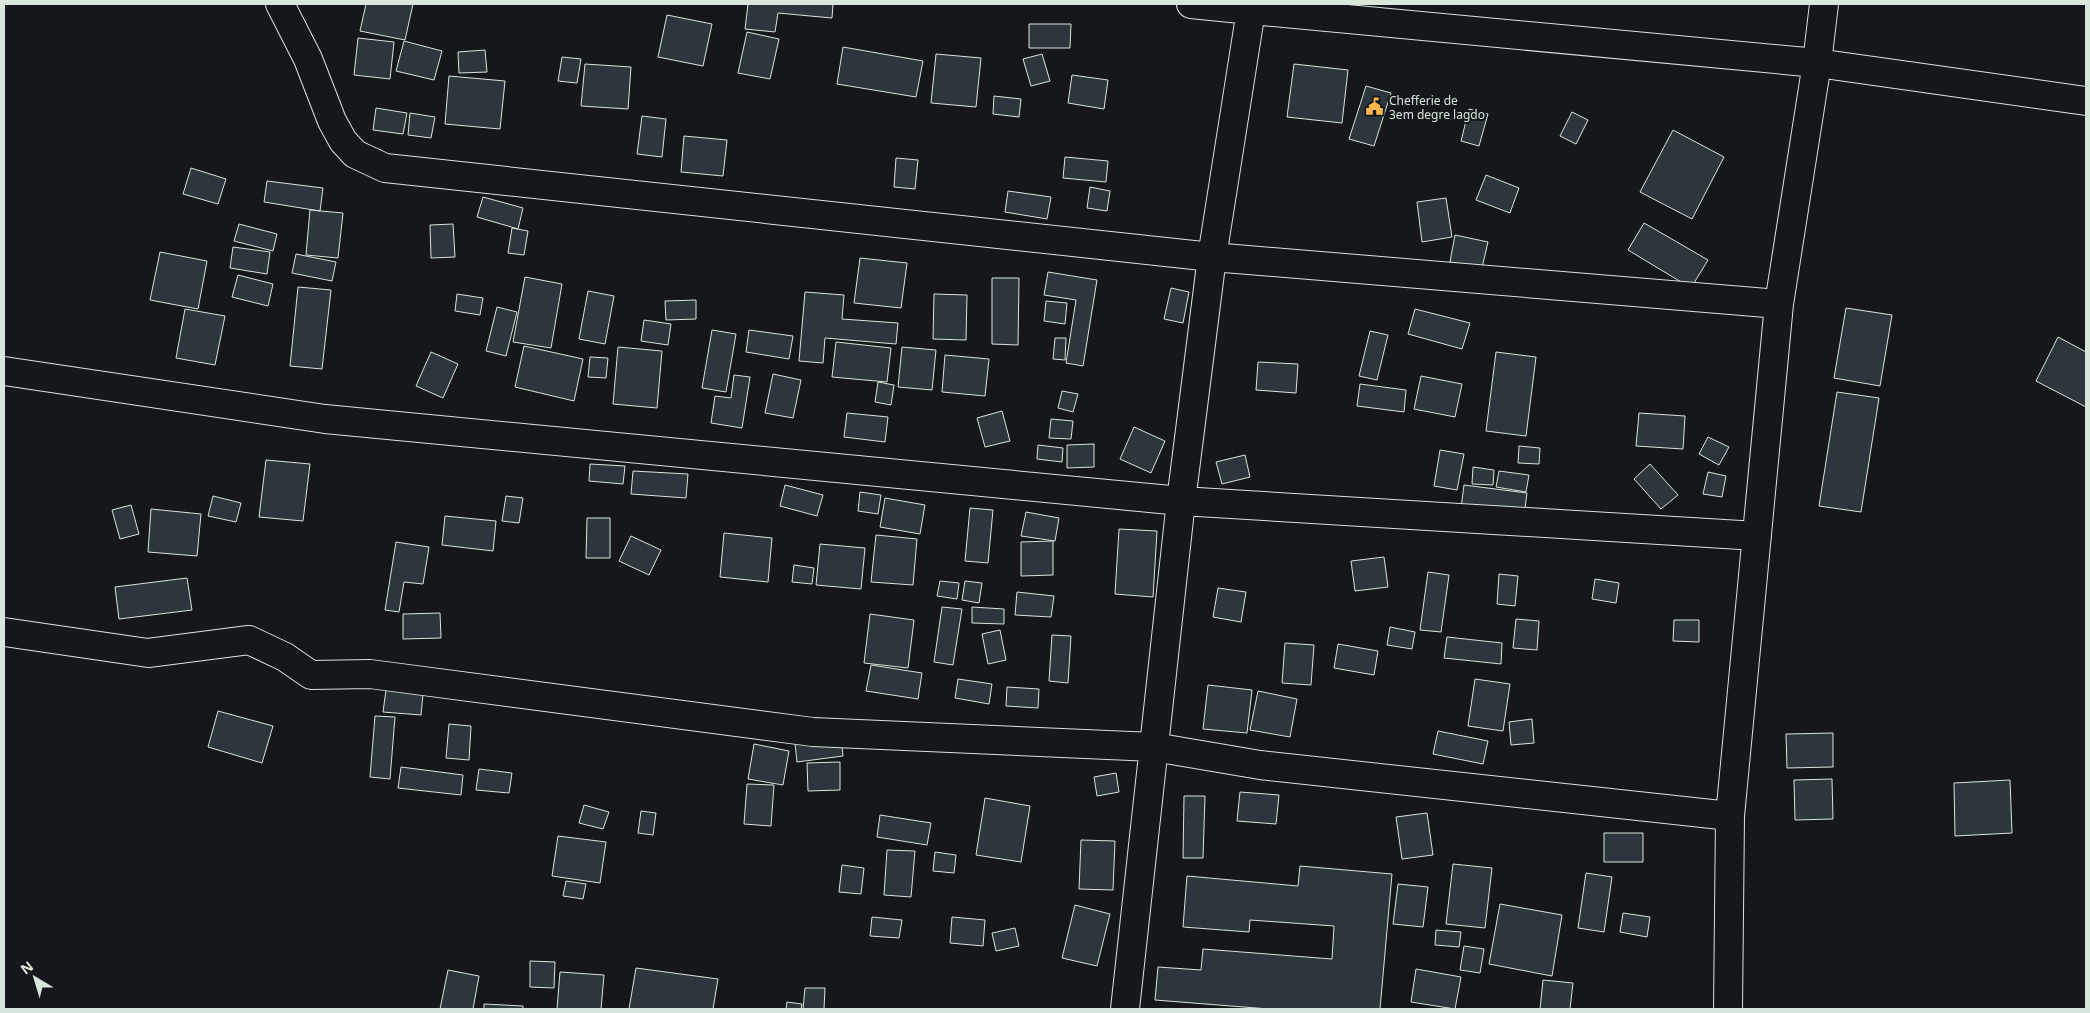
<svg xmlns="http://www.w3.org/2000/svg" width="2090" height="1013" viewBox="0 0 2090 1013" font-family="'Noto Sans',sans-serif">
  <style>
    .building { fill: #2c363c; stroke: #d8e6dc }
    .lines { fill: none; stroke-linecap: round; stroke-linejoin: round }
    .minor-casing { stroke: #d8e6dc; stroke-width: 30 }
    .minor { stroke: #14181c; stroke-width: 28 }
    .labels { text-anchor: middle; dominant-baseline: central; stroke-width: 4; stroke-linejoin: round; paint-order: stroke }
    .poi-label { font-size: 12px; fill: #d8e6dc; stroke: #14181c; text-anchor: start }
  </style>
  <rect width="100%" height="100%" fill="#14181c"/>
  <path class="building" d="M366 4H413L405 40 360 31Z
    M748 4H833L832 18 778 13 775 32 745 29Z
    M667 15 712 24 703 66 658 57Z
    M1029 24H1071L1070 48H1029Z
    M747 32 779 39 770 79 738 73Z
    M358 38 394 42 390 79 354 75Z
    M404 41 442 51 434 80 396 71Z
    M843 47 923 61 916 97 837 84Z
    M485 50 487 72 459 73 458 52Z
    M936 54 981 58 976 107 931 103Z
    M1042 54 1050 81 1031 86 1023 59Z
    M562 57 581 59 577 83 558 81Z
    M585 64 631 67 628 109 581 106Z
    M1294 64 1348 70 1342 123 1287 117Z
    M1072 75 1108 80 1104 109 1068 103Z
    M449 76 505 81 500 129 445 124Z
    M1366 86 1391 93 1374 146 1349 139Z
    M994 96 1021 99 1019 117 993 114Z
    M376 108 407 113 403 134 373 130Z
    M1469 109 1488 114 1479 146 1461 141Z
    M1572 112 1588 120 1576 144 1560 136Z
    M410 113 435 117 431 138 408 135Z
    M642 116 666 119 662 157 637 154Z
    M1673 130 1724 157 1692 219 1640 192Z
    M684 136 727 140 723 176 681 172Z
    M1065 157 1108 161 1106 182 1063 178Z
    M896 158 918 160 915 189 894 187Z
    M191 168 226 179 218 204 183 194Z
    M1486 175 1519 188 1510 213 1476 200Z
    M267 181 323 188 320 211 264 202Z
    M1090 187 1110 191 1107 211 1087 208Z
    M1008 191 1051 197 1047 219 1005 212Z
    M483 197 523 208 518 229 477 217Z
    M1446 198 1452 237 1422 242 1417 202Z
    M310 210 343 213 338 258 306 255Z
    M1644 223 1708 260 1691 288 1628 250Z
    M239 224 277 234 273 251 234 241Z
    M453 224 455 257 431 258 430 225Z
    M512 228 528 231 524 255 508 253Z
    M1455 235 1488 242 1482 268 1450 262Z
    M233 247 270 252 267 274 230 268Z
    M160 252 207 261 198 309 150 300Z
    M296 254 336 262 332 281 292 273Z
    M860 258 907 263 901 308 854 303Z
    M1048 272 1097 280 1083 366 1066 363 1076 300 1044 295Z
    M238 275 273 284 268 306 232 297Z
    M525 277 562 284 551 348 513 342Z
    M992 278H1019L1018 345 992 344Z
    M298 287 331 290 322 369 290 366Z
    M1171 288 1189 292 1183 323 1164 319Z
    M588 291 614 296 605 344 579 339Z
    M805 292 844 295 842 319 898 323 896 344 825 338 823 363 799 361Z
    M457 294 483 298 480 315 455 311Z
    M934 294 967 295 966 340 933 339Z
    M696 300V319L666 320 665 301Z
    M1046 301 1067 303 1065 324 1044 321Z
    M497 307 517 312 506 356 486 351Z
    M1846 308 1892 315 1880 386 1834 378Z
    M185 309 225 316 215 365 176 358Z
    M1415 309 1470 323 1462 349 1408 334Z
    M644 320 671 324 668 345 641 341Z
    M712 330 736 334 726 392 702 388Z
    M749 330 793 336 789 359 746 352Z
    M1370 331 1388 335 1377 380 1359 376Z
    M2058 337 2086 352V407L2036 381Z
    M1055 338H1066L1065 360 1053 359Z
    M836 342 891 348 887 382 832 377Z
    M524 346 583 359 574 401 515 387Z
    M618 347 662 351 657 408 613 404Z
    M902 347 936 350 932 390 898 387Z
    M431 352 458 364 443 398 416 386Z
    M1496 352 1536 357 1526 436 1486 431Z
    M945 355 989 359 985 396 942 392Z
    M590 357 608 358 606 378 588 377Z
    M1258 362 1298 364 1296 393 1256 390Z
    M773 374 801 380 793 418 765 413Z
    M734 375 750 377 742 428 711 423 715 396 731 398Z
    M1421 376 1462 384 1455 417 1414 409Z
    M878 382 894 385 891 405 875 402Z
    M1360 384 1406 390 1404 412 1357 406Z
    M1062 391 1078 394 1073 412 1058 408Z
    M1837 392 1879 398 1861 512 1819 506Z
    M1002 411 1010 441 985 447 977 418Z
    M847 413 888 417 885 442 844 437Z
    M1639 413 1685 416 1683 449 1636 446Z
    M1051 419 1073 421 1071 439 1049 438Z
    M1134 427 1165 441 1151 473 1120 459Z
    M1708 437 1729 447 1719 465 1699 454Z
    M1094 444V467L1067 468V445Z
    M1038 445 1063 448 1062 462 1037 459Z
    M1519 446 1540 448 1539 464 1518 463Z
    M1440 450 1464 454 1457 490 1434 486Z
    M1245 455 1250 477 1222 484 1216 462Z
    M266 460 310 464 303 521 259 517Z
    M590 464 625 466 623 484 589 481Z
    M1650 464 1678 495 1661 509 1634 479Z
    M1473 467 1494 470 1493 485 1472 484Z
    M633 471 688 474 686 498 631 494Z
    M1499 471 1529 475 1526 492 1496 487Z
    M1708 472 1726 476 1722 497 1703 494Z
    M785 485 823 495 817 516 780 506Z
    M1464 485 1527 493 1524 516 1461 508Z
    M860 492 881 495 878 514 858 511Z
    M213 496 241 503 236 522 208 516Z
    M506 496 523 498 519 523 502 521Z
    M885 498 925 505 920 534 880 527Z
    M131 505 139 534 120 539 112 510Z
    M970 508 993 510 988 563 965 561Z
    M151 509 201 514 197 556 148 552Z
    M1026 512 1059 518 1055 541 1021 536Z
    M445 516 496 521 493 551 442 545Z
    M587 518H610V558H586Z
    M1119 529 1157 531 1153 597 1115 594Z
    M724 533 772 538 768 582 720 577Z
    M876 535 917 539 913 585 871 582Z
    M631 536 661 550 649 575 619 561Z
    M1053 541V575L1021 576V542Z
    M396 542 429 547 423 584 404 582 399 612 385 610Z
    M820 544 865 548 861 589 816 585Z
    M1384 557 1388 587 1355 591 1351 561Z
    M794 565 814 568 812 584 792 582Z
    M1428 572 1449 575 1441 632 1420 630Z
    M1499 574 1518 576 1515 606 1497 604Z
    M187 578 192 610 119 619 115 587Z
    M1595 579 1619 583 1616 603 1592 599Z
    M940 581 959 583 957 599 937 596Z
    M965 581 982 583 979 603 962 600Z
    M1218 588 1246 592 1241 622 1213 617Z
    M1017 592 1054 596 1051 617 1015 615Z
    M942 607 962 609 953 665 934 662Z
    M972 607 1004 609V624L972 623Z
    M440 613 441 638 403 639V614Z
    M870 614 914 620 908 668 864 663Z
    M1516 619 1539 621 1537 650 1513 648Z
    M1674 620H1699V642L1673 641Z
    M1390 627 1415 632 1412 649 1387 645Z
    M1000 630 1006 660 988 664 982 634Z
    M1052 635 1071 636 1068 683 1049 681Z
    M1447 637 1502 643 1501 664 1444 658Z
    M1285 643 1314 645 1311 685 1282 683Z
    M1338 644 1378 651 1374 675 1334 668Z
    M871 665 922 673 918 699 866 691Z
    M958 679 992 684 989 704 955 698Z
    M1475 679 1510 684 1503 731 1468 726Z
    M1208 685 1252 690 1247 733 1203 729Z
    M1007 687 1039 689 1038 708 1006 706Z
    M386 690 423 694 421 715 383 712Z
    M1258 691 1297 699 1290 737 1250 730Z
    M218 711 273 726 262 763 208 747Z
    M375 716 395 717 390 779 370 777Z
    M1532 719 1534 743 1511 745 1509 722Z
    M449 724 471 726 469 760 446 758Z
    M1438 731 1488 741 1483 764 1433 754Z
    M1833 733V767L1787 768 1786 734Z
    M841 737 843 756 797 762 795 743Z
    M754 744 789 751 783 785 748 779Z
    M840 762V790L808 791 807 763Z
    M401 767 463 775 461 795 398 788Z
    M479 769 512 773 509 793 476 790Z
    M1116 773 1119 792 1097 796 1094 777Z
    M1832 779 1833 819 1795 820 1794 780Z
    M2010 780 2012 833 1955 836 1954 783Z
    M747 784 774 785 771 826 744 824Z
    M1240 792 1279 795 1276 824 1237 821Z
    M1184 796H1205L1203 858H1183Z
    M985 798 1030 806 1021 862 976 855Z
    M584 805 609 812 603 829 579 823Z
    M641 811 656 813 653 835 638 833Z
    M1427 813 1433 855 1402 859 1396 817Z
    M880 815 931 823 927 845 877 837Z
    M1604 833H1643V862H1604Z
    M558 836 606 842 600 883 552 876Z
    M1081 840 1115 841 1113 890 1079 889Z
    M887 850 915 851 911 897 884 895Z
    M935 852 956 855 954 873 933 871Z
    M1453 864 1492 868 1485 928 1446 924Z
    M842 865 864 868 861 894 839 892Z
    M1300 866 1392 874 1380 1009H1269L1155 1000 1158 967 1201 970 1203 949 1332 959 1334 926 1250 920 1249 932 1183 927 1187 876 1298 886Z
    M1586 873 1612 877 1604 932 1578 928Z
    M566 881 586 884 583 899 563 896Z
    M1398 884 1428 887 1423 927 1393 924Z
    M1500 904 1562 915 1552 976 1489 964Z
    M1075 905 1110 914 1097 966 1062 958Z
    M1623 913 1650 917 1647 937 1620 932Z
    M872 917 902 920 899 938 870 936Z
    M952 917 985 920 983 946 950 943Z
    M1015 928 1019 946 996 951 992 933Z
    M1436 930 1461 932 1459 947 1435 945Z
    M1464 946 1484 949 1480 973 1460 970Z
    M530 961 555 962 554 988 530 987Z
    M636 968 718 979 713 1009H629Z
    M1416 969 1461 977 1455 1009 1411 1002Z
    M448 970 479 976 473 1009H440Z
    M560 972 604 975 601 1009H557Z
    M1543 980 1573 983 1570 1009H1540Z
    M805 988H825L824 1009H803Z
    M787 1002 802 1004 801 1009H786Z
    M484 1004 523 1006V1009H484Z"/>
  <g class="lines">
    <defs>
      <path id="minor" d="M280 4 308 59 332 121 343 141 355 154 385 168 1212 257 1779 304
        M1251 4V10L1817 63 1779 304 1730 816 1728 1009
        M1824 4 1817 63 2086 101
        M4 371 325 419 1181 501 1757 536
        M4 632 148 653 249 640 285 657 311 675 370 674 813 732 1154 747 1260 765 1730 816
        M1125 1009 1181 501 1212 257 1251 10 1191 4"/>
    </defs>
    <use href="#minor" class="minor-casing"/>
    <use href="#minor" class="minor"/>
  </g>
  <defs>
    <symbol id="civic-bare" viewBox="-9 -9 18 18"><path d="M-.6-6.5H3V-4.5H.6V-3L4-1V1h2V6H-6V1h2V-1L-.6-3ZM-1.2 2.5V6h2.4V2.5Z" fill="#ffb74d" stroke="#14181c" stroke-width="2.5" paint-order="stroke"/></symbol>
  </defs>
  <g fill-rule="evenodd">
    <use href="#civic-bare" x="1362" y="94" width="25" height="25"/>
  </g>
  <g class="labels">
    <g class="poi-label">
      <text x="1389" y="100">Chefferie de<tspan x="1389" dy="14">3em degre lagdo</tspan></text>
    </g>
  </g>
  <rect width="2090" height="1013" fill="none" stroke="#d8e6dc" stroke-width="10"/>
  <g transform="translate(35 978) rotate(322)" stroke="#14181c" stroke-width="4" paint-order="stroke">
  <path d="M0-4L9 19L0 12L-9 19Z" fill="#d8e6dc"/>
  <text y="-8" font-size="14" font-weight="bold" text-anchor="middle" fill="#d8e6dc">N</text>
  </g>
</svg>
